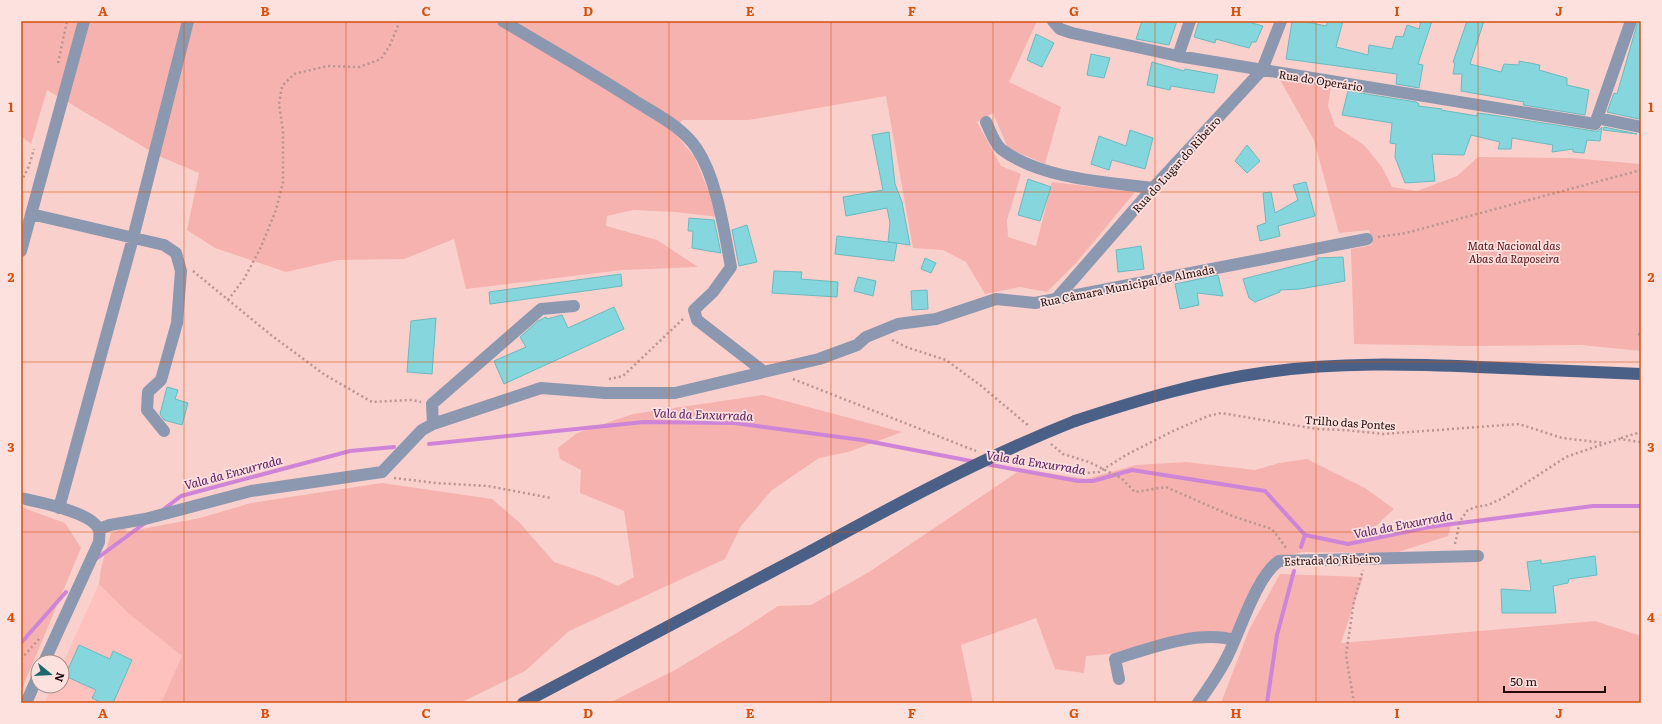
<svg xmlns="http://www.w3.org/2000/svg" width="1662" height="724" viewBox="0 0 1662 724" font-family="Literata,serif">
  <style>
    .built { fill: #ffc1bd }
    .green { fill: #f5b2ae }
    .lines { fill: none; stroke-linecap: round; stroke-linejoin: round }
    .stream { stroke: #ce85d8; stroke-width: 4 }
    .building { fill: #86d7dd; stroke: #69bac1 }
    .path { stroke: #b89492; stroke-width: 2.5; stroke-dasharray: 2 3; stroke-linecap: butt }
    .minor { stroke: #8c98af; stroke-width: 12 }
    .major { stroke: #4b6087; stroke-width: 12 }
    .major-bridge { stroke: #4b6087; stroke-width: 12 }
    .grid { fill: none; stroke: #d4510c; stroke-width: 1; stroke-opacity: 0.55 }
    .labels { text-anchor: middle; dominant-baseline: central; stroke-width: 3.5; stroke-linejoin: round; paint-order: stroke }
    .street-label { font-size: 11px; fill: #220b0a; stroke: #fde1df }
    .park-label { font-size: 11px; font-style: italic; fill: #581015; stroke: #fde1df }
    .water-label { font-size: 12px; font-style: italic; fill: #581561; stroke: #fde1df }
    .neatline { fill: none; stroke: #d4510c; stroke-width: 1.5 }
    .grid-label { font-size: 13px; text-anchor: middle; font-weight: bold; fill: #d4510c }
  </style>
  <rect width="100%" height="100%" fill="#fad0cd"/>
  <path class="built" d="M99 584 127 612 182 656 161 703H45L52 686H62V665Z"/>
  <path class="green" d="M21 21H1037L1009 82 1061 107 1045 164 1008 148 993 113 977 122 1001 166 1021 174 1007 220 1008 237 1036 246 1052 182 1135 192 1076 263 1047 292 1020 287 985 294 966 262 943 250 913 248 886 96 749 120H682L674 132 695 158 719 217 675 212 633 210 607 216 606 226 657 240 698 267 622 270 466 289 454 239 404 259 338 260 286 272 215 248 187 230 199 173 159 156 47 90 31 144 21 136Z
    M1279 78 1331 86 1328 106 1335 126 1364 145 1382 167 1392 187 1417 191 1457 176 1478 157 1571 158 1641 164V351L1581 345 1470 346 1354 344 1351 249 1372 245 1369 230 1339 233 1314 140Z
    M763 395 902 432 848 452 819 458 772 490 741 526 725 559 569 631 525 671 460 703H161L182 656 127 612 99 584 101 568 111 533 125 528 126 532 200 518 251 503 382 483 492 499 520 523 554 562 598 577 618 586 634 577 624 511 580 493 581 470 560 459 558 448 577 433 633 414Z
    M1307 459 1365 488 1394 509 1366 535 1453 518 1448 536 1395 553 1302 552 1272 561 1232 633 1200 634 1109 654 1086 656 1084 673 1055 669 1036 618 961 645 973 703H609L675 670 740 631 778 606 811 605 869 572 1022 469 1086 479 1136 465 1186 462 1255 470 1279 463Z
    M21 507 65 523 81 548 21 691Z
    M1280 574 1363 577 1341 643 1595 621 1641 636V703H1221L1249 630Z"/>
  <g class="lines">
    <path class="stream" d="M429 444 644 422 734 423 862 440 976 462
      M986 464 1078 481H1093L1132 470 1265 491 1305 535 1348 544 1429 527 1593 506H1641
      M164 509 181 496 350 451 394 447
      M1301 547 1305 535
      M96 559 145 523
      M21 643 66 592
      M1267 703 1277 635 1294 571"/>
  </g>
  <path class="building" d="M1142 21H1177L1169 45 1136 39Z
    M1199 21H1245L1263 26 1256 42H1252L1249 48 1216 39 1215 43 1194 37Z
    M1292 21H1302L1326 26 1328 21H1343L1336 47 1368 55 1369 45 1392 49 1396 36 1403 37 1407 25 1419 29 1421 21H1432L1418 64 1423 65 1419 88 1396 84 1397 74 1286 59Z
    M1467 21H1484L1470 64 1501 72 1504 64 1519 65V61L1540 65 1539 70 1567 78V85L1589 90 1585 115 1523 105 1524 102 1461 91 1462 74H1453L1455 63 1453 62Z
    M1638 21H1641V99L1639 119 1607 112 1614 93 1617 94Z
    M1036 34 1054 43 1042 67 1027 60Z
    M1091 54 1110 58 1104 78 1087 75Z
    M1152 62 1184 71 1185 69 1218 75 1214 93 1171 86 1170 90 1147 85Z
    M1348 91 1416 102 1419 104 1418 106 1442 109 1441 110 1477 116V113L1486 114 1594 131H1598L1602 127 1600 141 1587 140 1584 153 1573 152V149L1552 152 1553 145 1512 138 1511 149H1498L1500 142 1471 135 1464 155 1432 154 1435 181 1405 183 1395 157 1396 144 1390 143 1392 123 1342 115Z
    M1604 127 1637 134 1603 130Z
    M1130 130 1153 138 1145 169 1112 160 1109 170 1091 164 1099 136 1126 146Z
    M889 132 895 184 902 202 910 245 888 242 890 223 887 208 846 216 843 197 883 190 872 135Z
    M1247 145 1260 161 1247 173 1235 161Z
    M1028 179 1051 187 1040 221 1018 215Z
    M1306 182 1315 216 1278 226 1280 236 1260 241 1257 226 1266 223 1263 193 1271 192 1275 213 1298 200 1293 185Z
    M689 218 714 220 721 253 692 248 693 231H688Z
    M747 225 757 262 739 266 732 230Z
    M837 236 897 243 894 261 835 254Z
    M1141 246 1144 269 1118 272 1116 250Z
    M1343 257 1345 281 1300 289 1280 290V292L1255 302 1249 298 1243 279 1318 260 1317 258Z
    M925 258 936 263 931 273 921 269Z
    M774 271 802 272 801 279 838 282 837 297 772 293Z
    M621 274 622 286 490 304 489 292Z
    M1218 275 1223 296 1197 293 1199 305 1180 309 1175 284Z
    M858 277 876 281 873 296 854 291Z
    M927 290 928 309 912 310 911 291Z
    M614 307 624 329 504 384 494 361 526 347 520 337 538 321 546 317 547 319 562 315 568 328Z
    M436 318 432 374 407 372 411 321Z
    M167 387 178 390 175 399 188 403 182 425 164 420 160 414Z
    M1595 556 1597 575 1569 579 1568 583 1553 586 1556 613H1502L1501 589 1531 591 1527 562 1541 560V564Z
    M79 645 110 659 113 651 132 660 113 703H102L92 698 96 690 65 676Z"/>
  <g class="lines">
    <path class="path" d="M58 63 67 21
      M21 182 29 166 34 149
      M1378 237 1406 233 1641 170
      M193 271 271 335 325 375 372 402 412 400 421 402
      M228 300 244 279 260 249 276 210 283 182V131L279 104 282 86 294 74 327 66 359 67 381 59 390 45 400 21
      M1638 334 1641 335
      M892 340 906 347 946 360 980 385 1030 427
      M609 379 623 376 684 318
      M793 379 976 451
      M1621 438 1641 432
      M1051 444 1063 454 1089 462 1121 478 1135 492 1166 487 1235 517 1272 529 1287 549
      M1014 461 1045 464 1085 473 1099 472 1126 455 1173 431 1208 416 1221 413 1317 429 1345 430 1383 434 1519 424 1562 438 1605 443
      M394 478 436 483 488 486 551 498
      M1455 544 1460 521 1467 511 1475 507 1488 505 1503 498 1566 457 1586 450 1619 439 1641 442
      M21 659 41 637
      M1354 703 1346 655 1354 601 1363 570"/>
    <path class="minor" d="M503 21C546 47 590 72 632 99 655 114 682 126 697 149 717 179 724 231 731 267L713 292 694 310 697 320 763 371
      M1053 21 1060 29 1072 33 1178 56 1595 124 1631 21
      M1178 56 1190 21
      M1597 118 1641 127
      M986 122C990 130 994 143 1001 149 1040 179 1106 182 1153 188
      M31 214 164 245 176 253 181 271 177 323 161 380 148 392 147 410 164 431
      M21 251 84 21
      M1057 298 1153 188 1262 70 1281 21
      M433 424 541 388 605 393H675L819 359 857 345 866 337 898 324 936 319 996 299 1035 303 1367 239
      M21 498C38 502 93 512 99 530 100 533 99 539 99 542L44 662
      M59 508 133 238 188 21
      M99 529 110 525 145 519 251 491 382 472 422 430 433 424 432 404 541 309 574 306
      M1119 679 1115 659C1150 648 1198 630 1234 640
      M26 703 38 676
      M1198 703C1209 687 1221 671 1229 653 1241 628 1257 576 1279 561L1478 556"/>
    <path class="major" d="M1075 421C1138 400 1202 381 1268 372 1338 362 1408 364 1478 367 1533 369 1587 372 1641 374
      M523 703 811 551"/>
    <path class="major-bridge" d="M811 551C897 504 984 457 1075 421"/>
  </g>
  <path class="grid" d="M184 21V703M346 21V703M507 21V703M669 21V703M831 21V703M993 21V703M1155 21V703M1316 21V703M1478 21V703M21 192H1641M21 362H1641M21 532H1641"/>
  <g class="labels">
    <g class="street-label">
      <text transform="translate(1321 80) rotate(9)">Rua do Operário</text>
      <text transform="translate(1176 164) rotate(-48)">Rua do Lugar do Ribeiro</text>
      <text transform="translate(1127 285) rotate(-11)">Rua Câmara Municipal de Almada</text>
      <text transform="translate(1350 422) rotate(4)">Trilho das Pontes</text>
      <text transform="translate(1332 559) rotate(-2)">Estrada do Ribeiro</text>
    </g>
    <g class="park-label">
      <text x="1514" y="245">Mata Nacional das<tspan x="1514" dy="13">Abas da Raposeira</tspan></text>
    </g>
    <g class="water-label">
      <text transform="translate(703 414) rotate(2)">Vala da Enxurrada</text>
      <text transform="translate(1036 462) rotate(9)">Vala da Enxurrada</text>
      <text transform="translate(233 472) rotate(-15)">Vala da Enxurrada</text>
      <text transform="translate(1403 524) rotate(-11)">Vala da Enxurrada</text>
    </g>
  </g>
  <rect width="1662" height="724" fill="none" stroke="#fde1df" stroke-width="44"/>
  <g transform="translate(50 674) rotate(108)"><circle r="19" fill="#fde1df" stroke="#a58b8a"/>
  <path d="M0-3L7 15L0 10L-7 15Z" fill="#1b686e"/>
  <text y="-6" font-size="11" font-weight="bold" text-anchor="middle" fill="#220b0a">N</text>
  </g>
  <path d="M1504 686v6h101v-6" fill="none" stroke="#220b0a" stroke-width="2"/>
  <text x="1510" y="686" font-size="12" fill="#220b0a" stroke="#fde1df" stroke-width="3" paint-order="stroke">50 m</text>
  <rect x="22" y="22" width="1618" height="680" class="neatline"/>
  <g class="grid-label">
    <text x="103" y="16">A</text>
    <text x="265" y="16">B</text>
    <text x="426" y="16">C</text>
    <text x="588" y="16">D</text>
    <text x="750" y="16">E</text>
    <text x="912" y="16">F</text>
    <text x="1074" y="16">G</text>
    <text x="1236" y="16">H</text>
    <text x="1397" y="16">I</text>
    <text x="1559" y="16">J</text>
    <text x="11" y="112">1</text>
    <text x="1651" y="112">1</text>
    <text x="11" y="282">2</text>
    <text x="1651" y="282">2</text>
    <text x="11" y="452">3</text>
    <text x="1651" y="452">3</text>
    <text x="11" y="622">4</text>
    <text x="1651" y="622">4</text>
    <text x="103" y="718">A</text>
    <text x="265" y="718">B</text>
    <text x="426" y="718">C</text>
    <text x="588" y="718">D</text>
    <text x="750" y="718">E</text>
    <text x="912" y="718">F</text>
    <text x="1074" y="718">G</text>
    <text x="1236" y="718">H</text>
    <text x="1397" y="718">I</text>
    <text x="1559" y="718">J</text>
  </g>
</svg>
